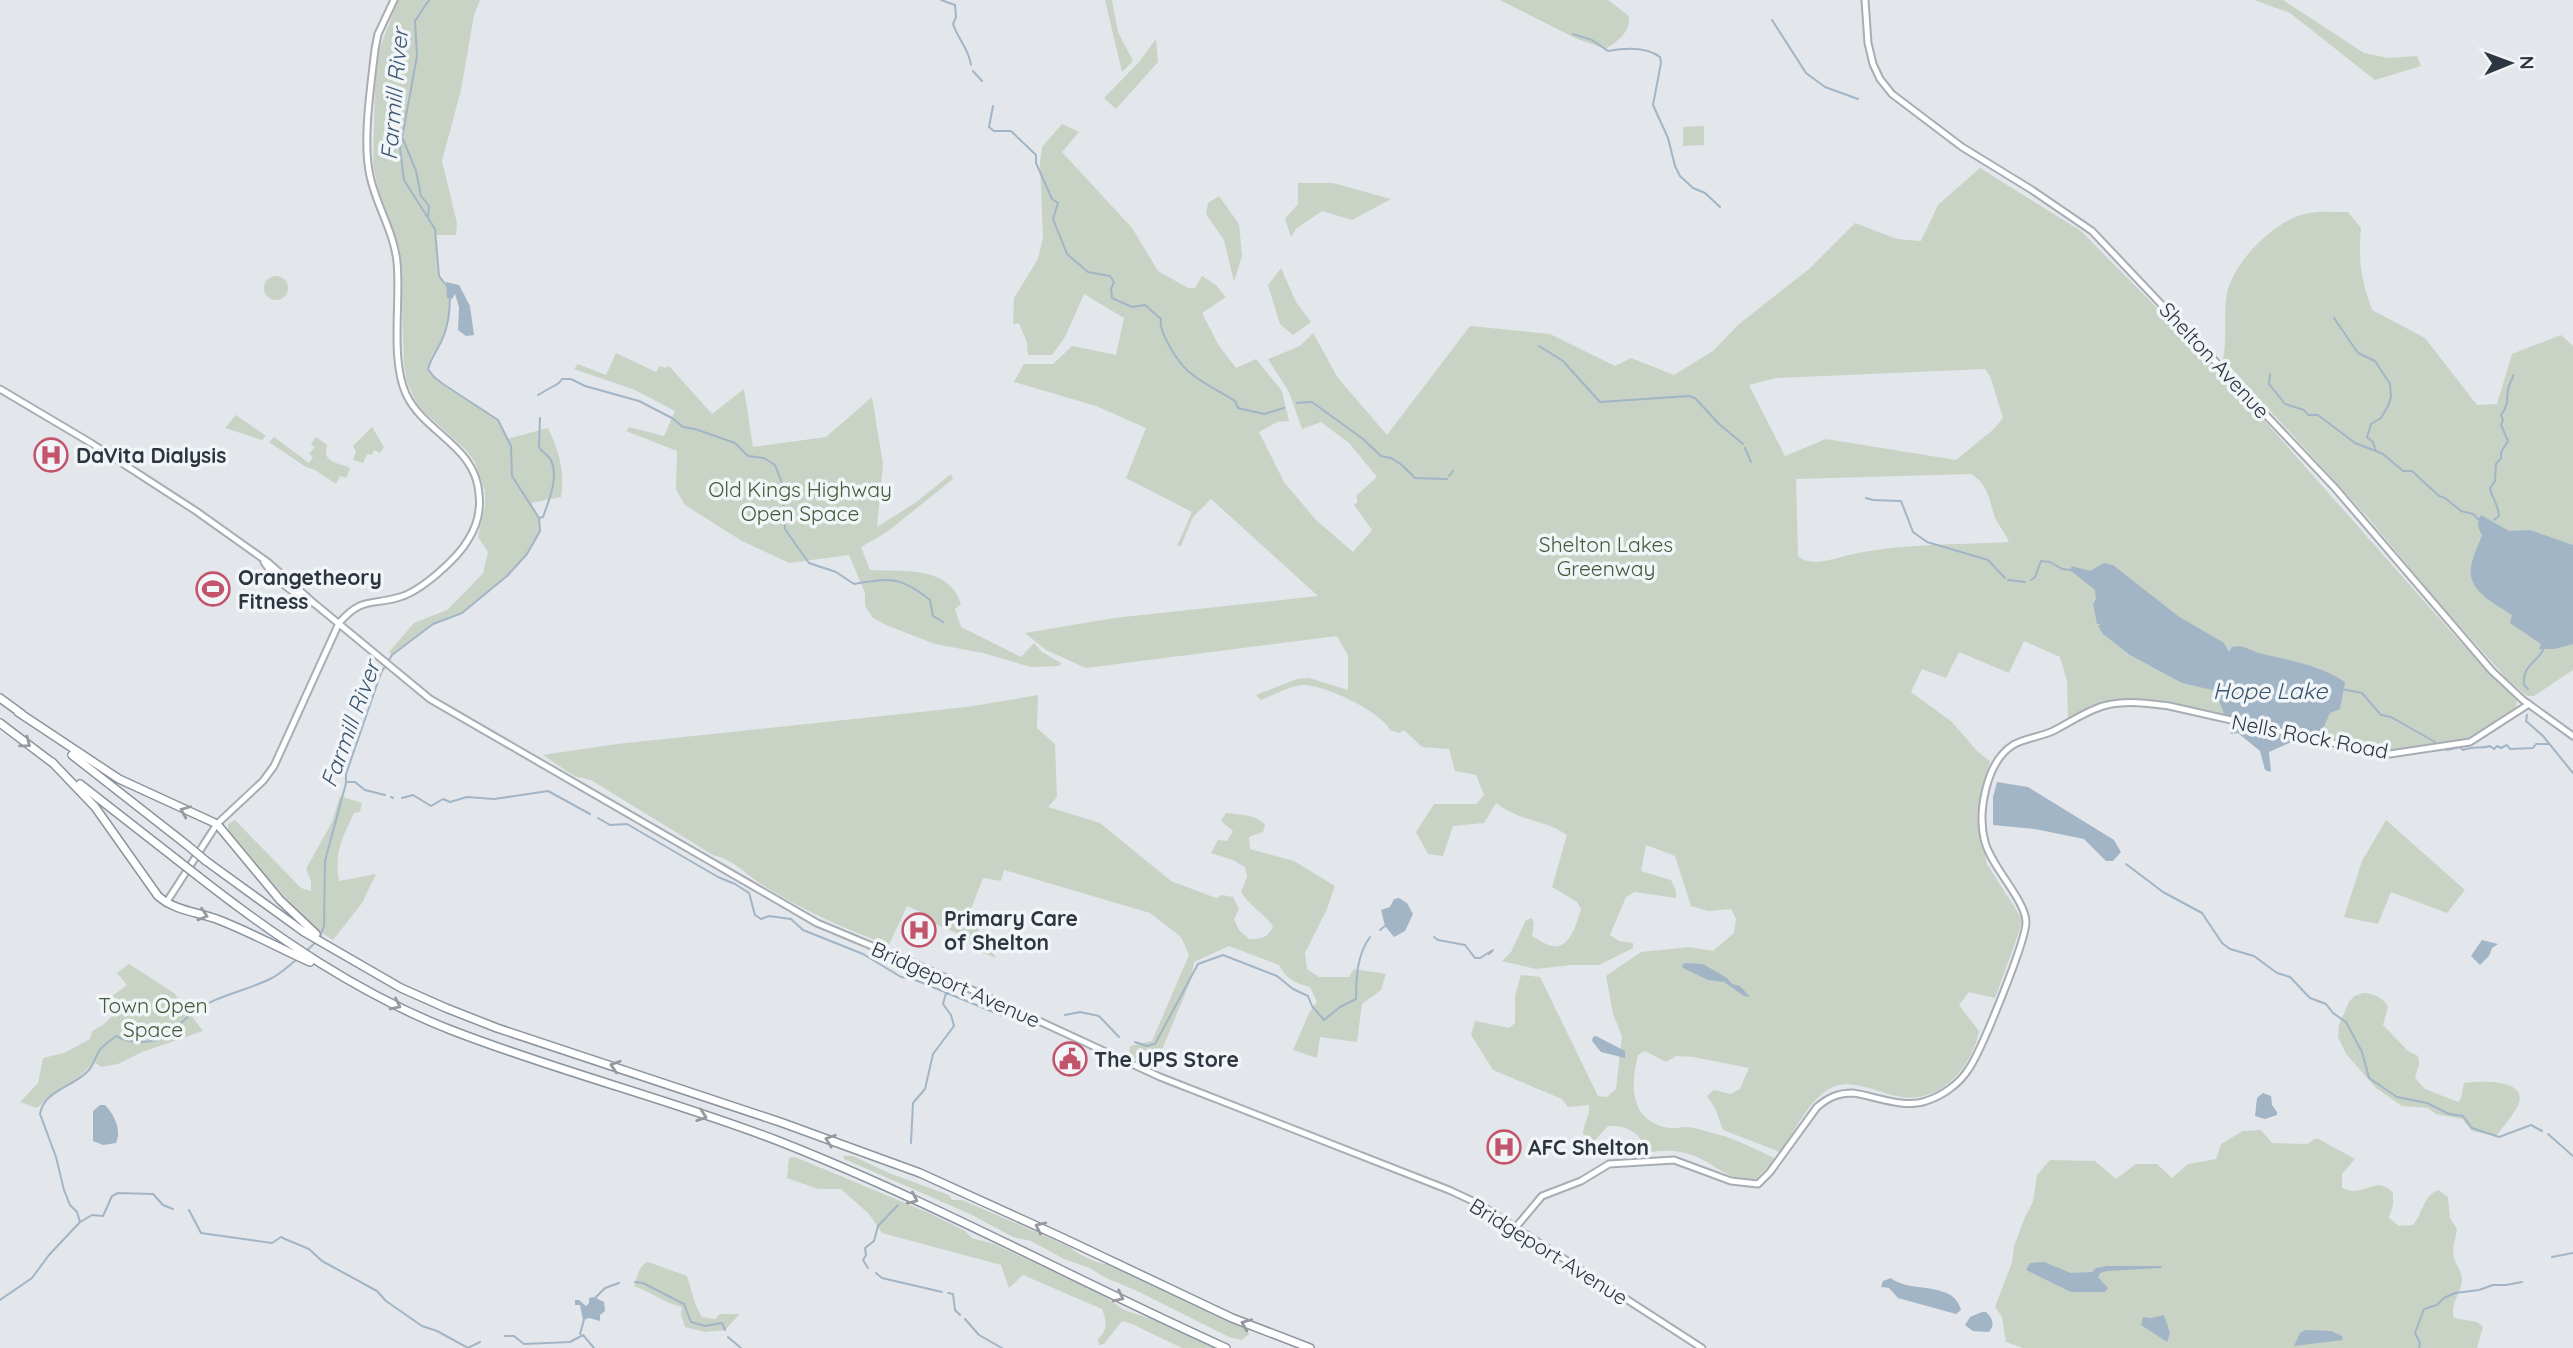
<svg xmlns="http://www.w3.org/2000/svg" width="2573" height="1348" viewBox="0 0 2573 1348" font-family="Quicksand,sans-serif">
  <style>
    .green { fill: #c9d3c5; fill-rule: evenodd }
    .water { fill: #a2b5c6 }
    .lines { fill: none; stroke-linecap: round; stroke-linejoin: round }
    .stream { stroke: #a2b5c6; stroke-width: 2 }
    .secondary-casing { stroke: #a8adb4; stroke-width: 9 }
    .highway-casing { stroke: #8c949f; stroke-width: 10 }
    .secondary { stroke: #fff; stroke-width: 5 }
    .highway { stroke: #fff; stroke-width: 7 }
    .highway-bridge-casing { stroke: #8c949f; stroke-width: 10; stroke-linecap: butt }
    .highway-bridge { stroke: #fff; stroke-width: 7 }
    .oneway { stroke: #969aa0 }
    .labels { text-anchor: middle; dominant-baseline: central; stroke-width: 7; stroke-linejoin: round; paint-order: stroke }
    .street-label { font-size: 21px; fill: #2c3540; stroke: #f2f5f7 }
    .poi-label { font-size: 21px; font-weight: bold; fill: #2c3540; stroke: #f2f5f7; text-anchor: start }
    .park-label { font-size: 21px; fill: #435a3b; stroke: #f2f5f7 }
    .water-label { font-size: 23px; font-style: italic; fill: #3a5670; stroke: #f2f5f7 }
  </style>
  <rect width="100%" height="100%" fill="#e3e6ea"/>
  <path class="green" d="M398 0H480L474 15 461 90 442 161 457 223 456 235H435L439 276 450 291V317L441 342 432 355 428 369C443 393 476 400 496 419 501 424 504 432 507 439L548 428C559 451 565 471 561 497L531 503 539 518 540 531 527 554 507 576 462 613 430 626 392 655 389 652 414 623 447 610 469 588 483 573 488 552 478 537 485 506V492L475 462 465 449 424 412 416 402 407 382 404 366 400 250 378 188 373 165 375 86 379 50Z
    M1105 0H1112L1118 32 1133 61 1122 72Z
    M1500 0H1608L1629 16C1630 33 1619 40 1606 49L1577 39Z
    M2254 0H2283L2364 53 2388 58 2417 56 2421 66 2375 80 2290 13Z
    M1156 39 1158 62 1116 109 1104 98 1139 62Z
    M1062 124 1079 132 1062 152 1132 228 1158 271 1188 288H1195L1202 276 1216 285 1226 297 1202 313 1219 346 1236 368 1256 359 1282 391 1289 421 1277 422 1259 432 1284 482 1316 520 1353 552 1372 530 1354 505 1358 502 1356 496 1377 477 1349 443 1321 422 1302 429 1289 392 1268 359 1300 346 1313 333 1338 378 1387 435 1470 326 1550 334 1615 366 1631 358 1674 375 1713 351 1739 324 1809 269 1855 223 1897 239 1921 241 1938 205 1980 168 2081 231 2233 385 2454 635 2517 699 2516 709 2475 737 2466 741 2421 748 2379 751 2165 703C2127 700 2103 703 2068 719L2067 681 2060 657 2024 641 2009 673 1959 652 1946 678 1922 669 1911 692 1952 722 1978 752 1990 761 1982 791 1979 826 1987 864 2022 919 2019 932 1995 998 1969 992 1959 1005 1979 1031C1972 1067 1941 1103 1901 1097 1881 1094 1854 1078 1833 1087 1810 1097 1795 1131 1780 1152L1723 1130 1715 1108 1707 1096 1714 1090 1730 1094 1740 1089 1749 1068 1693 1057 1676 1056 1666 1062 1645 1051 1638 1055C1630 1087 1630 1121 1669 1128 1675 1129 1680 1127 1686 1127 1694 1127 1704 1131 1713 1133 1731 1137 1756 1149 1774 1158V1161L1757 1178C1734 1185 1715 1164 1695 1156 1679 1150 1666 1150 1650 1152 1638 1134 1631 1125 1608 1126L1595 1140H1590L1583 1133C1584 1122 1590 1116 1589 1105L1568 1107 1562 1099 1493 1070 1471 1035 1475 1021 1509 1028 1515 1023V996L1521 975 1540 977 1598 1096 1607 1097 1616 1089 1622 1036 1613 1014 1606 976 1641 952 1689 947 1713 951 1734 933 1736 919 1731 909 1708 911 1691 906 1675 856 1646 845 1641 871 1671 880 1676 891V898L1635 892 1626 897 1610 935 1619 941 1633 943V948L1599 965H1571L1536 969 1502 961 1511 952 1526 920 1532 918 1534 924 1532 936C1538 939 1546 945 1552 946 1570 950 1577 922 1581 909L1577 902 1552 887 1567 835C1544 819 1521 822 1496 803L1484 823 1453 826 1443 856 1428 854 1416 832 1434 804H1476L1484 795 1476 775 1455 771 1449 749 1422 747 1404 730 1399 733 1390 730C1382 712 1323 684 1303 685 1289 686 1274 695 1261 700L1256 695 1297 679 1309 678 1348 690V655L1337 636 1086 668 1046 650 1025 633 1114 618 1318 596 1211 499 1193 517 1181 546H1177L1192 512 1126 478 1146 428 1096 406 1014 382 1024 364H1053L1072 346 1116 355 1124 318 1084 294 1065 337 1052 355H1028L1027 343 1019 323 1013 324 1014 298 1038 259 1043 238 1040 162 1042 147ZM1985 369 1990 376 2003 418 1994 429 1956 460 1826 439 1785 456 1749 385 1776 378ZM1971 474C1989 485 1989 500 1995 518 1999 526 2006 534 2009 542 1955 545 1898 543 1845 556 1829 560 1811 567 1798 556L1796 479Z
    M1704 126V145L1683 146V127Z
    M1298 183H1333L1391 199 1352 220 1322 211 1297 228 1291 237 1285 219 1298 204Z
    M1219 196 1239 224 1242 256 1234 282 1224 240 1206 214 1208 203Z
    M2348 212 2361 228C2358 262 2361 278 2372 310L2425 338 2477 405 2497 404 2512 354 2561 335 2573 346V670L2534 696H2527L2508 680 2438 602 2370 520 2223 359C2227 339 2224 320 2226 299 2229 265 2276 218 2309 213 2321 211 2335 212 2348 212Z
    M1281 268 1296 302 1311 322 1293 335 1280 324 1268 285Z
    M264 288a12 12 0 1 1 24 0a12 12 0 1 1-24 0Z
    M616 353 656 372 660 366 665 368 669 366 712 414 744 389 753 447 826 437 872 397 883 464 877 527 915 503 951 474 953 479 887 532 861 547 870 570C903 572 949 565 961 604L955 609 961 627 1021 657 1034 643 1042 652 1061 663 1059 666 1031 667 983 653 935 644 886 625 873 618 865 606V593L849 555 789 563 742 541 685 505 676 489 677 451 626 431 629 427 664 436 675 411 635 390 574 369 578 364 606 375Z
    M236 415 266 436 262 440 225 428Z
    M372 427 384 447 380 453 374 450 372 455 367 454 363 463 353 460 356 452 353 446Z
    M274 437 309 463 313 457 309 454 315 447 311 444 316 437 327 445C322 464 338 462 350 468L346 478 340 476 336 484 315 470 306 467 269 442Z
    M1038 695 1037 728 1055 744 1057 797 1048 807 1100 823 1171 881 1216 898 1222 895 1233 897 1239 909 1234 919 1239 930 1249 939C1262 939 1268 938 1273 926 1263 913 1249 905 1241 892L1247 877 1245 867 1233 860 1211 853 1218 840 1227 841 1233 831 1221 821 1226 813C1239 815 1257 814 1265 825L1263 832 1249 837 1250 849 1294 861 1335 886 1327 909 1305 953 1307 969 1319 977H1349L1354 969 1386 974 1381 990 1362 1004 1357 1042 1320 1037 1317 1058 1293 1050 1309 1013 1317 1002 1310 987C1295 983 1286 979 1279 965L1229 946 1194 962 1190 982 1154 1069 1129 1056 1130 1046 1152 1041 1189 955 1181 937 1150 913 1004 870 1001 881 983 878 969 914 996 958 971 948 969 938 927 921 928 915 907 906 889 945C846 930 803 910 764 886 745 874 736 861 713 855L591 780 574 776 543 755 617 744 967 707Z
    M340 796 362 803 360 812 354 813C342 839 334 852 339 881L376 874 362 903 333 940 310 925 228 833V824L235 820 301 888 311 891V881L306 869 332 822Z
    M2386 820 2465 890 2447 913 2391 892 2378 924 2344 917 2362 861Z
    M129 964 174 993 203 1031 142 1052 118 1064 101 1067 94 1062 77 1079 36 1108 20 1102 38 1083 43 1058 64 1053 90 1039 92 1031 103 1025 123 1005 118 999 111 997 127 985 117 973Z
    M2363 993C2372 992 2384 999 2388 1006L2383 1025 2408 1051 2418 1056 2419 1064 2415 1078 2425 1089 2458 1102 2461 1099 2464 1083C2477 1081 2527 1078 2519 1103 2517 1110 2501 1130 2496 1136L2472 1131 2462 1119 2436 1114 2428 1108 2402 1106 2376 1088 2346 1054 2338 1037 2339 1025 2349 1002 2354 996Z
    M2261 1130 2272 1143 2307 1144 2317 1138 2355 1159 2342 1174V1188C2346 1189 2350 1191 2354 1191 2369 1191 2379 1177 2393 1193V1205L2389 1218 2399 1226 2413 1225C2424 1212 2422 1197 2438 1190L2448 1197 2450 1218 2457 1229C2456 1239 2451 1248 2454 1258 2456 1265 2462 1271 2462 1279 2462 1294 2449 1303 2454 1318L2477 1322 2483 1327 2477 1348H2023L2006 1342 2002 1317 1995 1307 2012 1262 2014 1246 2025 1217 2033 1202 2037 1175 2050 1160 2095 1161 2116 1179 2136 1164H2157L2172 1178 2188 1164 2216 1159 2221 1144 2243 1131Z
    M843 1156H853L889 1173 949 1195 952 1200H962L1070 1247C1075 1253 1099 1265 1107 1264L1246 1328 1249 1334 1242 1340 1229 1337 1135 1290 1106 1278 1090 1268 1064 1259 1031 1241 1013 1237 970 1214 844 1159Z
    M795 1157 929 1213 965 1231 972 1238 994 1244 1101 1294 1124 1310 1149 1318 1216 1348H1182L1132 1324 1122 1321 1104 1344 1099 1345 1098 1339C1108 1329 1107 1322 1102 1309L1023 1275 1009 1288 1001 1265 882 1233 869 1214 841 1189H818L787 1178 789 1158Z
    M648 1262 687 1276 696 1306 702 1317 715 1319 720 1314H740L725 1330 705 1332 685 1327 681 1314 682 1307C665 1303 651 1292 634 1286 637 1277 639 1265 648 1262Z"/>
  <path class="water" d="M446 282 459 285 470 306 474 335 466 336 458 330 459 307 455 294 452 299 447 298Z
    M2481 515 2509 531 2530 530 2573 545V644L2554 649H2539L2541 644 2510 623 2512 615C2493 602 2464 590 2472 562 2474 553 2479 544 2482 535 2478 528 2476 522 2481 515Z
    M2104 563 2113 565 2178 616 2224 643 2229 652 2232 647C2244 644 2252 652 2263 654 2290 660 2322 666 2345 682L2340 709 2330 713 2321 733 2315 735 2229 717 2224 714 2218 698 2212 690 2182 683 2130 655 2103 634 2098 626 2101 624H2097L2093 604 2096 599 2095 590 2070 570 2072 566 2090 571Z
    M2236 725 2295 737 2298 739 2269 752 2271 772 2265 770 2260 751 2238 733 2231 734 2229 727Z
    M1997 782 2028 787 2114 840 2121 852 2113 861H2106L2084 839 2035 829 1993 825V797Z
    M1399 898 1407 903 1413 914 1405 931 1394 937 1385 926 1381 910 1390 907 1394 899Z
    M2482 940 2498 944 2492 948 2489 956 2480 965 2471 956Z
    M1685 963 1703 964 1727 978 1732 984 1740 986 1750 997 1744 996 1724 982 1708 980 1683 968 1682 965Z
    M1596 1036 1625 1051V1058L1601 1052 1592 1041 1593 1037Z
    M2263 1093 2271 1096 2272 1105 2277 1112V1115L2265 1119 2255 1116 2257 1098Z
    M100 1105H105C114 1114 122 1130 116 1143L103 1145 93 1141V1111Z
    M2044 1262 2071 1273 2092 1272 2096 1268 2107 1266H2161L2162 1268 2107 1271 2100 1273 2098 1277 2108 1288 2105 1292H2071L2026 1270 2030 1263Z
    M1891 1278C1910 1294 1954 1280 1961 1310L1956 1314 1898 1298 1889 1288 1881 1287 1883 1281Z
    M594 1297 604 1302 605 1311 600 1315V1321L589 1318 583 1320 580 1305H575V1300H579L586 1306 589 1303V1298Z
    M1982 1312H1986C1993 1319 1995 1324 1989 1332L1973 1331 1965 1325 1970 1317Z
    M2164 1315 2170 1333 2167 1342 2141 1325 2143 1317 2151 1318Z
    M2305 1330 2331 1331 2342 1336 2343 1340 2294 1346 2300 1333Z"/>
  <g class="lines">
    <path class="stream" d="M429 0 415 21 417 56 400 149 404 180 435 229 439 276 446 285
      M941 0 955 5 956 17 953 24C958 39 969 49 971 65
      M1772 20 1806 73 1825 87 1858 99
      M1573 34 1592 40 1608 51C1624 48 1646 46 1660 57L1661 63 1653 105 1668 138 1675 166 1680 176 1693 188 1705 193 1720 207
      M973 71 982 81
      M993 106 989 127 994 131H1011L1036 155V163L1052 199 1058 203 1053 219 1067 254 1088 272 1110 276 1114 282 1111 289 1112 298 1132 307 1145 305 1161 319C1158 332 1178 362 1188 371 1201 383 1220 391 1235 401L1238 408 1264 414 1284 408
      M403 139 416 171 421 196 429 206 428 218
      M2334 318 2358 353 2375 361 2390 384 2391 397 2388 406 2381 418 2371 424 2367 437 2373 442 2376 451 2383 454 2403 471H2412L2439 496 2445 498 2461 511 2473 514 2478 519
      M1539 346 1563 361 1600 402 1689 396 1695 398 1719 424 1743 444
      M2270 374 2269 384 2285 404 2304 410 2308 415H2318L2355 443 2376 451
      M538 395 559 383 562 379H571L585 386 639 401 672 418 683 427 695 429 735 443 748 456 764 458 775 465 782 483 785 529 794 542 809 563 836 572 854 584C890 578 900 576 930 600L933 616 943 622
      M1297 403 1312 402 1363 439 1381 456 1391 458 1402 465 1415 478 1447 479
      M1745 448 1751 462
      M1449 476 1453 471
      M1866 498 1873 500 1901 501 1913 532 1927 542 1988 560 2005 578
      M539 518 543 517C549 500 559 478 551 460 548 455 542 452 539 447L540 418
      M2494 520 2499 516C2498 502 2492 500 2490 488L2495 481 2496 464 2501 458V452L2508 441 2501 425 2503 420 2501 415C2511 401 2505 398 2509 386 2510 382 2513 379 2513 375
      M2008 580 2025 582
      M2031 580 2035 577 2041 561 2050 562 2062 569 2071 570
      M2342 689 2362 693 2381 715 2391 717 2435 742
      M2528 689 2524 685C2522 666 2536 663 2543 650
      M2527 715 2526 721 2543 736 2573 773
      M2447 750 2460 747 2463 750C2473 746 2481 749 2490 746L2494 749 2497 746 2501 748 2507 745 2510 749 2533 748 2536 744H2548
      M348 782H355L365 790 385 795
      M391 797 393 798
      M402 798 413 795 431 806 443 799 450 802 467 797 494 799 548 791 590 814
      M598 818 610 825 627 824 718 877 735 884 749 893 755 915 761 919 769 916 791 919 803 930 863 954 901 977 913 979 1003 1016H1012
      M2126 864 2163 892 2202 913 2222 943 2230 949 2254 956 2277 973 2290 977 2310 998 2326 1004 2333 1013 2346 1022 2362 1052 2369 1078 2397 1097 2427 1103 2449 1114 2463 1116 2472 1128 2499 1137 2531 1125 2542 1131
      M1380 930 1385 926
      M320 937 324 926 325 861 346 783V774L381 673 392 655 433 624 462 613 507 576 527 554 540 531 539 518 512 476 511 446 498 420 443 384 434 377 428 369C431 358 436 352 441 342 448 328 450 312 450 296
      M1434 937 1438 940 1465 945 1475 958H1480L1493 950 1489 954
      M305 952 317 941
      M1065 1015 1080 1012 1099 1016 1119 1037
      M1135 1042 1147 1046 1155 1044 1198 964 1223 955 1277 976 1293 989 1308 996 1312 1006 1324 1020 1340 1007 1356 999C1356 977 1357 955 1370 937
      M2548 1134 2573 1156
      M911 1143 913 1103 925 1089 933 1054 954 1026 951 1015 943 1004 946 993
      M189 1210 201 1233 272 1243 281 1237 285 1239 309 1249 322 1261 377 1291 386 1301 422 1326 437 1331 468 1348 480 1342
      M80 1222 77 1212 70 1205 64 1190 56 1157 40 1114C44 1090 72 1088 88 1071 93 1066 95 1058 99 1051 103 1045 110 1041 116 1036 127 1042 139 1043 152 1041 169 1039 182 1020 195 1011 218 995 246 991 270 979 279 975 287 967 296 960
      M2552 1257 2573 1253
      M868 1268 863 1260 866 1255 865 1248 874 1241 878 1226 898 1205
      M876 1273 882 1278 942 1292
      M635 1282 643 1283 684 1304 691 1322 705 1326 722 1323 725 1330
      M948 1293 953 1294 955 1310 960 1315
      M596 1297 605 1288 619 1283
      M0 1300 32 1278 49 1255 80 1222 92 1215 103 1216 112 1196 118 1193 153 1194 163 1205 173 1209
      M965 1319 979 1335 1002 1348
      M580 1334 585 1316
      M505 1336H514L524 1344 570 1342 583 1335 594 1348
      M728 1337 741 1348
      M2419 1348 2420 1343 2415 1333 2424 1309 2437 1305 2444 1298 2455 1293 2479 1290 2493 1285H2506L2522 1282"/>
    <defs>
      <path id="secondary" d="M1865 0 1868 43 1873 64 1880 79 1892 94 1962 147 2032 190 2092 231 2335 488 2492 671 2523 700 2573 736
        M0 389 91 443 196 511 269 563 315 604 430 699 817 923 920 966 1160 1077 1449 1190 1479 1204 1702 1348
        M264 562C275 580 296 596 315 604
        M166 903 217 824 263 781 274 766 339 623C363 596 371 606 400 597 421 591 457 559 468 540 477 526 481 511 479 494 476 446 424 433 406 394 390 359 401 301 397 262 394 232 376 205 370 176 362 141 371 86 375 49L378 34 394 0
        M1516 1227 1542 1196 1581 1181 1609 1164 1674 1160 1731 1181 1758 1184 1770 1172 1817 1107C1829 1097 1838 1093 1853 1093 1875 1096 1904 1109 1926 1101 1942 1096 1959 1084 1968 1070 1981 1052 2026 941 2026 922 2026 901 1991 866 1985 842 1977 813 1986 762 2013 745 2025 738 2040 737 2053 731 2067 724 2080 715 2095 709 2118 699 2145 703 2169 706L2364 750 2390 754 2470 742 2529 704"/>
      <path id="highway" d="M0 698 22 714
        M18 712 119 779 217 824 280 900 316 934
        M0 723 54 764
        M72 755 187 845
        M52 762 95 807 158 896C175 911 198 912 219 920 250 932 279 948 310 962
        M80 784 176 859
        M206 861 304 932 401 988 446 1008 497 1028 780 1122 920 1173 1063 1238 1232 1318 1310 1348
        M199 877C277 938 359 994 451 1030 559 1072 673 1100 781 1142 933 1202 1077 1281 1226 1348"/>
    </defs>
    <use href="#secondary" class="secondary-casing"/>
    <use href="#highway" class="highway-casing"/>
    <use href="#secondary" class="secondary"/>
    <use href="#highway" class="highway"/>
    <defs>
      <path id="highway-bridge" d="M187 845 206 861
        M176 859 199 877"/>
    </defs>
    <use href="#highway-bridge" class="highway-bridge-casing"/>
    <use href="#highway-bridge" class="highway-bridge"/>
  </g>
  <defs><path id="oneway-chevron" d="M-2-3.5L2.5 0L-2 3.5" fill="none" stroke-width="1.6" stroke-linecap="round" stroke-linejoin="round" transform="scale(1.75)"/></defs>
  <g class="oneway">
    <use href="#oneway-chevron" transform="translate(26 743) rotate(37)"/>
    <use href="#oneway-chevron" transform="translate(185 811) rotate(-157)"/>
    <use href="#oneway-chevron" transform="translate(203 915) rotate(17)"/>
    <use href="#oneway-chevron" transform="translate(396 1005) rotate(26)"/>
    <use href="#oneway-chevron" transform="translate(615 1066) rotate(-162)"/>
    <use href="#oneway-chevron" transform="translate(702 1116) rotate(19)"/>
    <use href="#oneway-chevron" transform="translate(830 1140) rotate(-160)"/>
    <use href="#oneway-chevron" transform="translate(913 1199) rotate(24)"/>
    <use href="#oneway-chevron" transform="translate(1040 1227) rotate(-155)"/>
    <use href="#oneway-chevron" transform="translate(1119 1297) rotate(26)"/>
    <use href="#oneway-chevron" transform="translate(1246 1324) rotate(-157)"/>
  </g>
  <defs>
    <symbol id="hospital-ring" viewBox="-11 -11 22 22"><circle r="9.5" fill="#f2f5f7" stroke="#c2556c" stroke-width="1.5"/><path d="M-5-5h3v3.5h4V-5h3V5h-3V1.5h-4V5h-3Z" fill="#c2556c"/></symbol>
    <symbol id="stadium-ring" viewBox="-11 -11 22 22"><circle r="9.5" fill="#f2f5f7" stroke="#c2556c" stroke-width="1.5"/><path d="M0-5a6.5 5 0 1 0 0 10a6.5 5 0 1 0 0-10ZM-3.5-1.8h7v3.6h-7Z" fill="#c2556c"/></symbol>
    <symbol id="civic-ring" viewBox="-11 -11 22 22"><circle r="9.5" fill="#f2f5f7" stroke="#c2556c" stroke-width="1.5"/><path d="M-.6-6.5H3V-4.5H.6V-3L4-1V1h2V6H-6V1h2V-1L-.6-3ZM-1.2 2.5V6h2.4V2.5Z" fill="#c2556c"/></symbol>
  </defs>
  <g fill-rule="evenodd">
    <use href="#hospital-ring" x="32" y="436" width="38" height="38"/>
    <use href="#stadium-ring" x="194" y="570" width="38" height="38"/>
    <use href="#hospital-ring" x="900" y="911" width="38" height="38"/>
    <use href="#civic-ring" x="1051" y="1040" width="38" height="38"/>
    <use href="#hospital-ring" x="1485" y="1128" width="38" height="38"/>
  </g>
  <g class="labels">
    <g class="street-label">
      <text transform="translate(2215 360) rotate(47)">Shelton Avenue</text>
      <text transform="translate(2310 736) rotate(11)">Nells Rock Road</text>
      <text transform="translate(956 984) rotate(24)">Bridgeport Avenue</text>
      <text transform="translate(1549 1251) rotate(32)">Bridgeport Avenue</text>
    </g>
    <g class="poi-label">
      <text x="76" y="455">DaVita Dialysis</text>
      <text x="238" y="577">Orangetheory<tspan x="238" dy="24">Fitness</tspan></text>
      <text x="944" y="918">Primary Care<tspan x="944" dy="24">of Shelton</tspan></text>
      <text x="1094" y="1059">The UPS Store</text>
      <text x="1528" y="1147">AFC Shelton</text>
    </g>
    <g class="park-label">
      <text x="800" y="489">Old Kings Highway<tspan x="800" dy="24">Open Space</tspan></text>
      <text x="1606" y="544">Shelton Lakes<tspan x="1606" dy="24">Greenway</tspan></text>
      <text x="153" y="1005">Town Open<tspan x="153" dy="24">Space</tspan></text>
    </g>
    <g class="water-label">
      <text transform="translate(394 94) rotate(-85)">Farmill River</text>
      <text x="2270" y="690">Hope Lake</text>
      <text transform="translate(350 724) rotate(-70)">Farmill River</text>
    </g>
  </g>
  <g transform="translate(2510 63) rotate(89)" stroke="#f2f5f7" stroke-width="5" paint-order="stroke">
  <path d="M0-5L12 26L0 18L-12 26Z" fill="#2c3540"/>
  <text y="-10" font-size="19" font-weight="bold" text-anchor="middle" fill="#2c3540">N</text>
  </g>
</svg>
